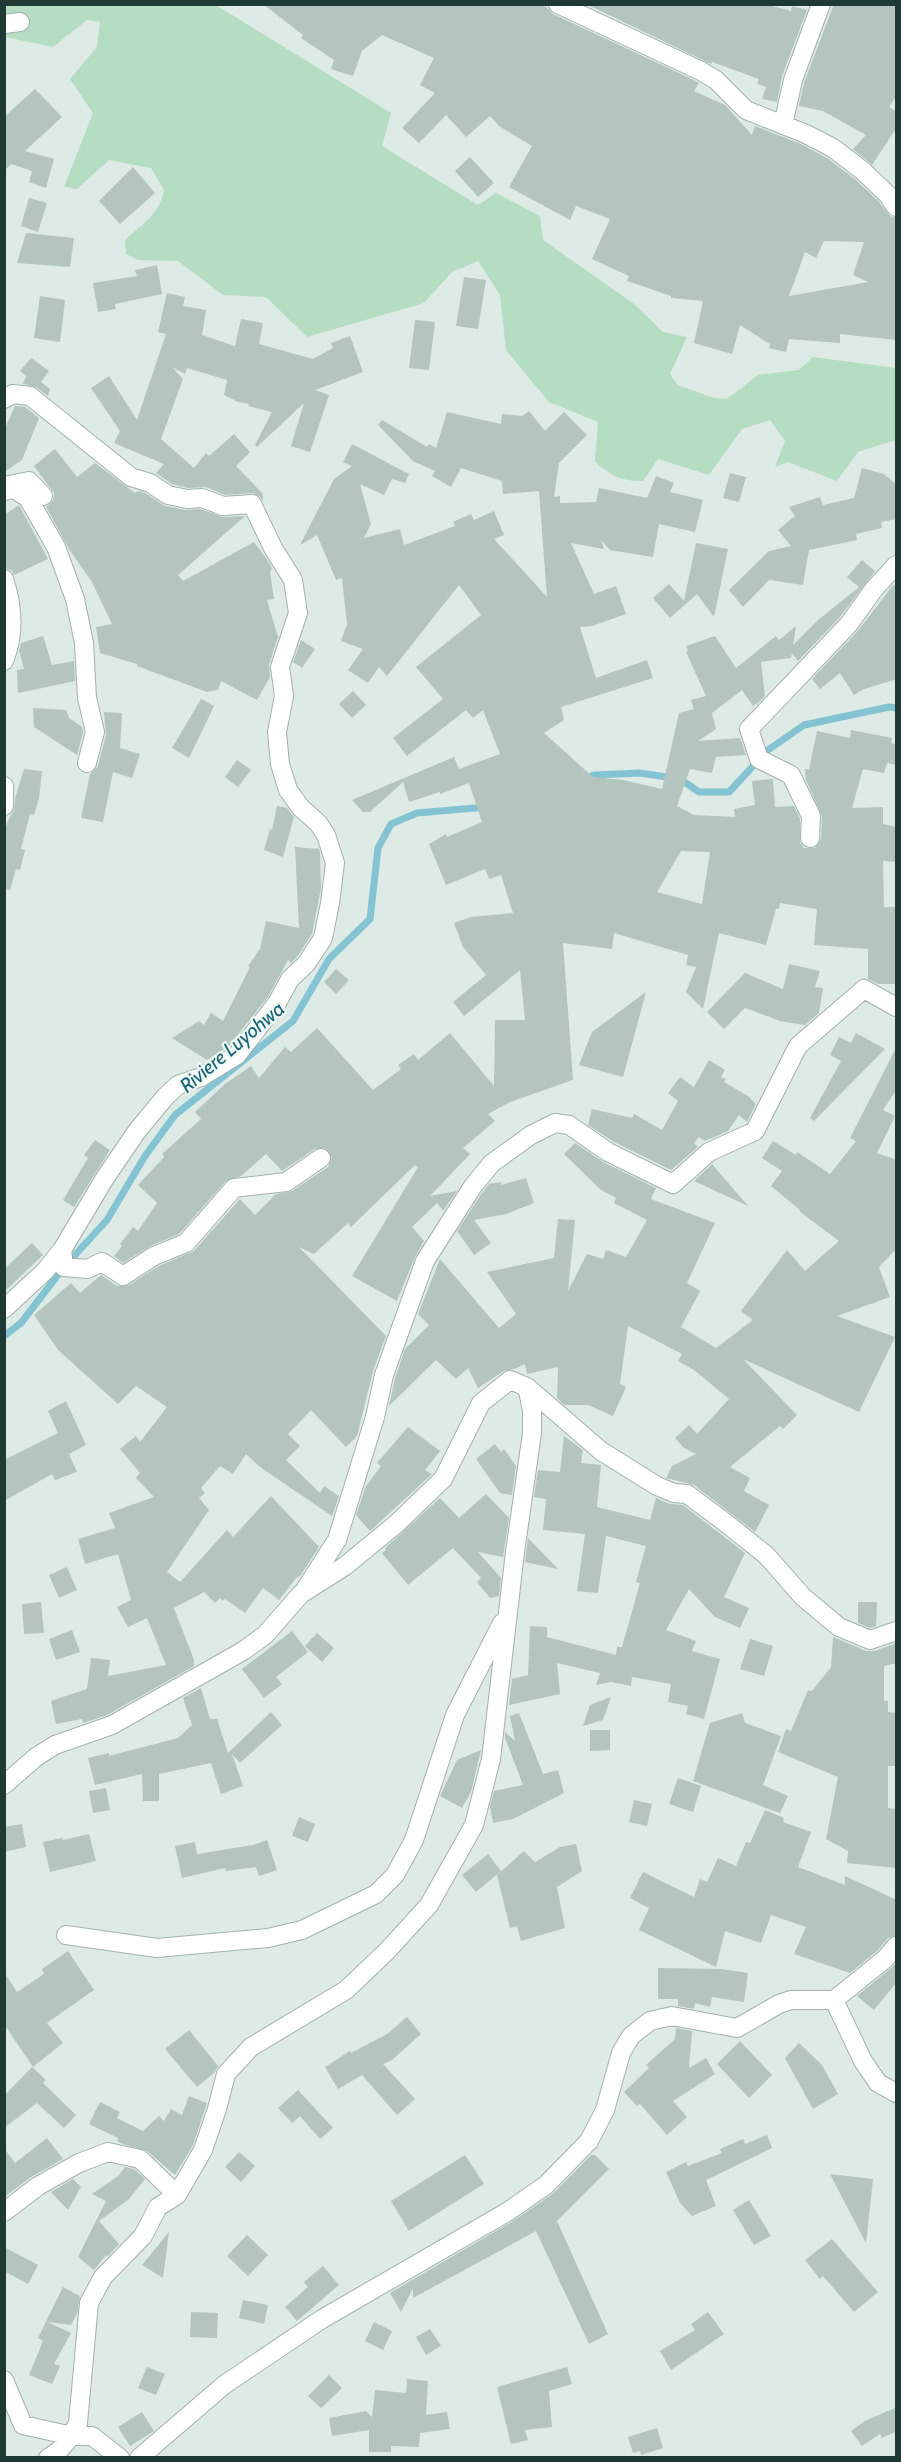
<svg xmlns="http://www.w3.org/2000/svg" width="901" height="2462" viewBox="0 0 901 2462" font-family="Cabin,sans-serif">
  <style>
    .green { fill: #b5ddc1 }
    .lines { fill: none; stroke-linecap: round; stroke-linejoin: round }
    .stream { stroke: #83c3d2; stroke-width: 7 }
    .building { fill: #b3c5be; fill-rule: evenodd }
    .street-casing { stroke: #a1b2ac; stroke-width: 20 }
    .street { stroke: #fff; stroke-width: 18 }
    .labels { text-anchor: middle; dominant-baseline: central; stroke-width: 4.5; stroke-linejoin: round; paint-order: stroke }
    .water-label { font-size: 20px; font-style: italic; fill: #176478; stroke: #eef7f3 }
  </style>
  <rect width="100%" height="100%" fill="#deeae5"/>
  <path class="green" d="M4 5H216L391 113 382 146 478 205 496 193 540 216 543 240 634 304 663 332 687 337 670 374 677 385 714 398 727 399 758 375 799 370 813 357 896 368V440L858 452 837 481 788 462 775 467 785 441 770 420 742 429 709 475 658 459 643 481C624 482 608 475 595 461L598 422 549 402 506 350 500 295 478 261 452 272 424 303 307 337 266 297 223 295 178 261 138 260 126 254 125 240C142 225 160 213 164 190L151 168 109 160 77 189 64 187 93 113 70 79 97 47 100 22 87 20 53 47 5 37Z"/>
  <g class="lines">
    <path class="stream" d="M585 778 594 775 640 773 680 779 699 792H729L768 750 804 725 889 707 896 708
      M4 1336 21 1323 64 1267 107 1220 145 1156 175 1115 293 1021 329 959 370 919 378 848 391 824 417 813 486 807"/>
  </g>
  <path class="building" d="M263 4H543L553 14 696 81 699 83 694 91 725 105 752 135 755 126 801 144 827 158 856 180 879 202 891 217 897 218V340L840 334V343L789 339 786 352 769 348 770 344 740 325 732 354 694 343 703 301 671 298V296L627 281 629 276 592 259 610 219 576 206 570 220 509 187 532 146 499 126 490 116 466 137 446 115 419 143 402 128 435 93 420 85 434 58 382 35 362 51 353 76 331 69 334 60 301 38 303 35ZM824 241 864 242 853 275 868 282 789 296 805 252 816 258Z
    M586 4H764L791 11 792 6 807 10 782 76 777 102 762 99 766 87 757 84 759 79 712 62 711 64Z
    M834 4H897V95L889 107 897 112V127L872 165 853 149 866 135 823 111 799 106 804 83Z
    M35 89 62 117 25 151 54 159 46 188 29 182 32 171 11 164 4 171V117Z
    M470 157 494 183 478 197 455 171Z
    M133 167 155 193 120 224 99 201Z
    M29 198 47 203 38 232 21 226Z
    M26 233 74 238 70 267 17 263Z
    M157 265 162 294 115 304 116 309 98 312 93 283 137 276 135 270Z
    M464 277 486 280 478 329 456 326Z
    M167 293 185 297 183 306 206 310 202 335 235 346 241 319 263 323 259 344 313 359 333 348 331 343 350 336 363 372 315 390 329 395 310 452 291 446 304 403 257 447 255 445 272 412 248 406 249 404 238 402 224 395 227 380 187 368 185 374 172 367 183 379 161 439 194 468 206 453 209 456 234 434 250 452 236 466 263 494V501L258 495 252 493 225 495 206 487 188 488 172 484 156 473 164 464 114 443 120 431 91 388 109 376 137 420 166 334 158 332Z
    M40 296 65 300 60 342 34 338Z
    M415 320 435 322 429 370 409 368Z
    M31 358 49 371 41 382 50 389 48 396 36 387 23 384 26 376 20 371Z
    M15 406 25 407 39 418 22 460 4 472V431Z
    M529 411 545 431 564 412 587 435 559 463 554 497 560 496V503L596 502 599 488 647 498 656 476 674 483 670 492 703 500 695 532 659 524 653 557 610 550 601 540 604 549 571 543 594 594 616 586 626 614 592 626 580 627 596 678 647 660 653 678 561 707 564 720 544 733 593 777 623 780 662 789 679 713 694 709 691 700 706 696 686 652 688 651 686 646 715 636 736 668 776 636 779 640 796 626 793 645 818 620 859 587 847 577 862 560 875 571 840 617 798 661 792 653 791 658 761 662 765 696 759 702 753 706 742 690 712 713 716 729 698 741 740 738 746 755 716 757 712 773 690 769 677 806 694 815 735 817 734 809 755 805 752 781 773 779 775 807 794 806 800 818V843L804 848H815L821 839 822 816 806 780 805 769H809L817 731 850 738 851 730 892 738 891 743 897 745V765L887 763 884 773 863 769 852 808 883 807V824L897 827V862L883 861 884 907H897V984H878L868 979V949L814 945 817 909 780 903 779 909H776L766 945 719 933 703 1009 686 992 696 967 686 965 688 955 614 933 612 949 563 943 573 1080 510 1102 488 1114 495 1121 463 1148 470 1154 430 1196 457 1191 443 1211 437 1203 412 1227 424 1241 415 1257 397 1301 352 1276 418 1167 415 1165 351 1227 348 1223 314 1254 299 1247 386 1336 373 1371 357 1436 346 1447 311 1410 288 1434 300 1446 286 1460 320 1493 324 1486 339 1496 332 1516 260 1467 246 1454 233 1474 220 1466 201 1488 205 1493 199 1498 209 1510 167 1572 180 1582 227 1530 233 1537 271 1496 319 1547 300 1576 297 1577 279 1600 263 1588 245 1613 225 1599 223 1601 220 1598 215 1603 204 1592 174 1608 194 1660V1666L107 1715 83 1723 82 1719 56 1724 51 1701 87 1689 91 1658 110 1660 108 1676 166 1665 147 1618 128 1627 117 1607 131 1600 118 1554 85 1564 78 1539 115 1528 109 1513 154 1497 136 1478 140 1473 120 1449 136 1436 140 1442 167 1407 136 1386 118 1404 58 1350 34 1315 71 1283 80 1293 101 1275 117 1286 129 1285 159 1266 194 1251 240 1199 255 1215 276 1194 292 1191 328 1167 332 1157 325 1148 315 1149 282 1171 266 1154 241 1176 226 1181 179 1234 150 1246 123 1263 114 1256 122 1246 120 1244 133 1227 138 1231 157 1203 138 1185 164 1157 162 1154 201 1119 195 1112 225 1084 251 1066 259 1078 285 1047 291 1052 317 1028 373 1090 401 1069 398 1065 414 1054 418 1060 450 1033 494 1086 495 1020H525L520 970 464 1016 453 1002 486 975 463 947 454 923 471 917 513 913 501 875 489 879 485 869 446 885 429 844 446 834 447 837 482 822 469 783 440 794V792L409 802 403 782 370 812H363L352 800 454 757 459 769 500 754 483 710 473 718 466 710 407 756 393 738 443 699 416 667 481 615 459 585 387 676 379 667 368 683 348 670 363 649 341 641 347 624 342 578 336 580 317 535 300 545 334 479 352 466 343 462 352 444 409 474 405 483 392 479 384 495 360 484 371 524 364 538 400 529 404 545 455 526 453 522 471 514 474 520 494 511 504 535 494 539 547 597 539 491 503 494 502 481 461 468 451 487 432 476 435 471 413 461 378 425 382 420 427 447 429 444 436 448 447 412 501 424 502 414 522 416ZM681 851 710 852 702 904 657 892Z
    M55 449 77 477 95 463 135 493 138 491 145 493 165 506 185 510 200 509 223 517 245 516 178 575 183 581 254 542 266 558 272 568 270 573 274 599 267 600 278 637 269 664 270 677 257 700 221 681 218 690 207 692 137 666V664L100 653 96 627 112 624 92 582 69 549 46 507 53 500 54 493 34 466Z
    M862 468 884 474 897 485V519L881 522 882 528 856 534 857 540 809 550 803 585 769 580 743 607 729 590 769 551 791 546 778 530 795 516 789 507 820 497 823 505 854 498Z
    M730 473 746 477 739 502 723 498Z
    M19 505 48 559 14 575 11 570 4 568V515Z
    M696 543 728 549 714 617 697 594 670 618 653 598 669 584 684 601Z
    M893 585 897 588V679L864 689 854 695 840 673 820 689 812 679 857 632Z
    M43 636 52 665 74 661 75 681 18 693 17 670 24 669 19 651 21 643Z
    M301 640 315 649 302 668 293 662Z
    M353 691 366 705 352 718 339 704Z
    M201 699 214 706 189 758 172 748Z
    M33 708 66 710 69 718 82 727 83 732 77 755 34 727Z
    M104 712 122 713 120 748 140 754 132 778 113 772 103 822 81 818 90 774 98 766 106 735Z
    M237 760 251 770 238 787 225 777Z
    M24 769 42 771 39 798 34 815 30 814 21 849 25 850 20 870 16 869 10 890 4 889V832L10 816 14 811 15 798Z
    M277 806 287 808 294 817 283 857 264 850 270 829 272 830Z
    M295 847 319 849 320 853 321 888 312 934 297 957 291 963 288 960 268 997 229 1046 207 1060 172 1038 199 1021 204 1025 211 1013 223 1021 250 967 248 966 260 949 266 921 299 928Z
    M789 964 820 971 815 987 823 988 819 1013 805 1025 780 1021 745 1008 724 1029 707 1012 745 973 783 989Z
    M336 969 349 980 336 994 324 982Z
    M646 992 623 1077 579 1065 592 1032Z
    M856 1033 885 1049 814 1121 810 1118 841 1061 830 1055 839 1037 851 1043Z
    M897 1046V1089L883 1110 895 1116 877 1153 897 1160V1248L879 1267 890 1297 837 1316 895 1337 859 1412 743 1359 797 1415 783 1429 780 1426 730 1467 750 1478 744 1491 769 1505 755 1532 694 1485 666 1478 672 1466 696 1454 684 1448 675 1438 689 1425 697 1434 729 1399 694 1370 678 1361 682 1354 628 1326 620 1384 626 1387 613 1416 588 1405H564L557 1398 558 1367 527 1374 525 1364 514 1369 504 1371 478 1388 468 1368 456 1379 436 1360 389 1406 395 1378 405 1349 429 1325 418 1314 440 1259 499 1328 516 1314 487 1272 554 1258 558 1219 575 1220 568 1291 587 1254 603 1259 606 1250 626 1257 647 1220 614 1203 616 1198 601 1190 564 1154 575 1143 603 1162 656 1188 651 1199 715 1223 687 1283 700 1291 681 1327 716 1348 753 1320 741 1311 787 1250 805 1271 839 1241 799 1211 800 1210 771 1186 782 1171 762 1158 773 1141 796 1155 797 1152 830 1174 856 1141 850 1138Z
    M709 1060 725 1070 721 1077 726 1079 724 1082 748 1096 756 1104 747 1122 739 1115 728 1131 705 1141 699 1137 694 1143 698 1147 671 1170 614 1142 588 1125 592 1109 632 1118 634 1114 662 1130 678 1101 668 1093 680 1077 694 1087Z
    M95 1140 110 1150 74 1207 63 1200 88 1158 84 1155Z
    M712 1164 748 1206 694 1181Z
    M526 1178 534 1203 506 1214 474 1220 491 1243 474 1255 457 1231 482 1193 489 1184 501 1182V1185Z
    M32 1243 43 1255 4 1292V1269Z
    M66 1401 86 1445 69 1454 77 1472 55 1480 52 1474 4 1501V1460L58 1433 48 1411Z
    M408 1427 440 1451 425 1470 432 1474 370 1531 356 1515 366 1486 381 1466 377 1463Z
    M564 1436 583 1450 581 1463 601 1465 597 1507 650 1520 656 1498 670 1504 683 1505 745 1553 724 1597 749 1608 740 1628 715 1617 689 1589 666 1630 696 1641 692 1651 720 1659 704 1719 686 1714 688 1706 668 1702 671 1684 632 1677 631 1686 611 1682 596 1685 600 1673 557 1663 560 1694 509 1705 512 1679 528 1675 530 1626 547 1627V1637L616 1655 617 1647H622L640 1583 636 1582 646 1546 606 1536 598 1593 577 1591 585 1534 543 1530 546 1499 534 1497 538 1470 560 1472Z
    M495 1444 501 1452 504 1449 516 1466 512 1495 500 1493 476 1459Z
    M486 1494 509 1518 503 1557 478 1552 501 1578 499 1596 490 1598 477 1582 481 1578 453 1548 408 1585 382 1553 386 1550 385 1548 440 1498 459 1518Z
    M528 1538 558 1569 525 1562Z
    M67 1567 77 1590 59 1598 49 1575Z
    M41 1602 44 1633 24 1634 22 1604Z
    M858 1602H877L876 1626 870 1628 858 1623Z
    M72 1630 80 1652 56 1660 49 1639Z
    M292 1631 308 1652 276 1677 282 1684 264 1698 242 1669Z
    M317 1633 334 1648 322 1662 305 1646Z
    M833 1637 866 1651H874L897 1643V1663L884 1666V1701H888V1712L897 1713V1766H888V1808L897 1809V1868L847 1863 848 1851 826 1839 838 1777 778 1752 786 1729 791 1731 808 1690 812 1691 831 1667Z
    M750 1639 773 1646 764 1676 740 1669Z
    M201 1688 210 1719H217L228 1753 271 1712 282 1725 240 1763 232 1754 243 1786 221 1794 211 1763 159 1774V1801H143L142 1774 95 1785 88 1758 109 1753V1756L178 1738 192 1725 183 1698Z
    M611 1697 603 1720 583 1726 590 1705Z
    M519 1713 543 1774 558 1770 564 1793 513 1819 493 1823 490 1806 494 1791 523 1785 505 1738V1732L515 1741 510 1716Z
    M742 1713 745 1723 781 1736 763 1785 788 1796 780 1813 693 1781 710 1723Z
    M590 1730H610V1750L590 1751Z
    M481 1750 471 1792 462 1808 440 1796 457 1760Z
    M678 1778 701 1786 693 1812 669 1804Z
    M106 1788 110 1810 93 1813 89 1791Z
    M634 1800 652 1804 647 1826 629 1822Z
    M765 1810 784 1818 783 1822 811 1832 798 1867 845 1885V1876L897 1900V1935L888 1938 877 1951 850 1973 794 1954 806 1927 771 1915 761 1943 725 1931 716 1967 639 1930 649 1908 630 1898 643 1872 694 1897 700 1879 707 1882 718 1858 736 1866 746 1842 750 1843Z
    M299 1817 315 1824 308 1842 292 1836Z
    M22 1824 26 1847 4 1852V1827Z
    M89 1834 96 1861 50 1872 43 1842 62 1838 63 1840Z
    M267 1840 277 1870 259 1876 256 1867 226 1871 225 1868 182 1878 175 1846 195 1842 197 1854 253 1845Z
    M576 1844 582 1871 557 1887 565 1928 521 1941 517 1926 510 1928 497 1875 524 1851 535 1862 560 1847Z
    M488 1854 501 1871 476 1892 462 1875Z
    M68 1951 94 1990 47 2023 63 2043 33 2067 4 2024V1972L17 1992 44 1974 42 1969Z
    M897 1963V1982L874 2010 857 1996Z
    M658 1968 721 1969 748 1973 744 2002 712 1997 710 2007 695 2003 694 2009 678 2006V1999H658Z
    M407 2017 421 2034 392 2060 383 2064 415 2099 397 2115 362 2075 338 2089 325 2067 350 2051 351 2053 387 2034Z
    M676 2028 692 2031 689 2068 706 2058 715 2074 673 2101 687 2117 667 2135 640 2104 637 2106 624 2092 649 2068 646 2065 675 2039Z
    M189 2030 218 2066 215 2072 197 2087 165 2049Z
    M740 2041 772 2075 749 2098 717 2064Z
    M799 2043 822 2065 838 2094 813 2109 785 2058Z
    M32 2067 46 2080 43 2083 76 2115 64 2128 37 2103 4 2128V2096Z
    M298 2090 333 2128 320 2139 300 2116 292 2123 278 2108Z
    M189 2096 207 2103 193 2145 175 2175 147 2151 123 2144 117 2141 118 2138 89 2124 100 2102 120 2112 117 2118 143 2131 159 2116 164 2121 171 2109 182 2115Z
    M767 2135 772 2148 706 2180 716 2206 692 2216 680 2203 666 2172 686 2162 688 2166 722 2153 720 2149 743 2139 745 2144Z
    M47 2138 63 2159 31 2177 4 2197V2148L15 2163Z
    M239 2152 255 2166 241 2182 225 2167Z
    M465 2155 484 2184 409 2231 391 2201Z
    M591 2155H595L609 2169 557 2221 608 2334 589 2344 536 2231 413 2298V2288L401 2312 390 2293 513 2221 554 2193Z
    M125 2167 134 2169 145 2179 129 2199 99 2221 119 2244 107 2257 106 2255 94 2270 78 2257 106 2201 92 2194 118 2176Z
    M830 2174 873 2179 866 2243 846 2205Z
    M73 2179 81 2187 68 2210 51 2192Z
    M749 2200 771 2236 754 2245 733 2210Z
    M169 2232 163 2278 142 2265Z
    M247 2235 268 2255 248 2276 227 2256Z
    M832 2239 878 2292 854 2312 823 2276 820 2279 805 2260Z
    M4 2247 38 2265 28 2284 4 2271Z
    M323 2266 339 2285 297 2321 285 2307 308 2287 304 2282Z
    M63 2287 80 2296 77 2314 71 2325 47 2322 71 2333 54 2364 60 2366 52 2384 29 2375 43 2341 38 2338Z
    M243 2300 268 2305 264 2324 239 2318Z
    M191 2312 218 2313 217 2338 190 2337Z
    M708 2312 724 2334 671 2370 660 2351 695 2330 691 2324Z
    M374 2322 392 2331 383 2350 365 2341Z
    M430 2329 441 2346 426 2355 416 2337Z
    M147 2367 165 2374 156 2395 138 2388Z
    M567 2367 572 2384 549 2391 552 2427 525 2430 528 2440 511 2444 497 2387Z
    M329 2375 342 2388 321 2408 308 2396Z
    M407 2379 428 2381 426 2415 447 2412 450 2429 420 2433 419 2447 391 2446V2452H369V2430L332 2436 329 2418 366 2411 372 2417 375 2390 406 2393Z
    M897 2407V2431L882 2438 880 2434 862 2446 851 2431 865 2421Z
    M142 2412 154 2431 130 2446 118 2427Z
    M657 2428 663 2448 641 2455 640 2451 633 2453 628 2437Z"/>
  <g class="lines">
    <defs>
      <path id="street" d="M558 4 701 71 716 80 746 110 806 134 833 148 863 171 888 195 896 207
        M4 24 20 22
        M783 125 793 80 821 4
        M4 399 13 394 30 396 131 477 150 483 168 495 187 499 202 498 223 506 252 504 273 548 293 580 298 613 280 667 284 696 277 732 280 764 288 790 301 808 318 823 326 835 335 863 330 903 323 938 306 964 290 979 277 1003 237 1055 201 1077 178 1085 166 1096 137 1131 105 1178 62 1250 45 1271 4 1309
        M4 486 29 481 43 496 28 498
        M4 491 14 489 28 498 56 547 75 599 84 643 87 698 95 732 87 763
        M4 579C13 606 15 634 4 661
        M4 786V806
        M810 838 811 816 791 775 759 759 749 729 849 624 874 589 896 565
        M62 1250 64 1267 87 1269 102 1262 123 1276 154 1256 186 1243 234 1188 286 1182 321 1158
        M527 1387 601 1451 657 1486 674 1493 687 1494 722 1520 766 1555 803 1597 839 1627 870 1640 896 1631
        M306 1588 337 1540 375 1417 384 1375 425 1261 473 1186 492 1163 531 1135 555 1123 569 1125 608 1152 673 1184 709 1152 755 1131 798 1046 864 989 896 1007
        M4 1785 36 1757 55 1745 112 1725 243 1651 265 1635 301 1594 345 1566 395 1525 443 1479 481 1403 510 1380 527 1387 532 1410V1433L515 1552 491 1759 474 1825 429 1905 387 1951 346 1990 251 2047 226 2074 217 2109 203 2150 177 2195 158 2207 143 2236 103 2277 89 2303 78 2423C71 2437 63 2450 48 2458
        M66 1935 157 1948 268 1938 302 1930 376 1894 395 1875 414 1840 455 1715 502 1623
        M834 2000 863 2061 878 2083 896 2093
        M4 2212 38 2186 79 2163 108 2152 140 2159 177 2195
        M4 2380 23 2425 72 2436H92L120 2458
        M139 2458 224 2385 322 2319 507 2212 546 2185 589 2141 605 2110 621 2053 631 2036 650 2021 672 2016 737 2028 779 2004 791 2000H834L885 1959 896 1946"/>
    </defs>
    <use href="#street" class="street-casing"/>
    <use href="#street" class="street"/>
  </g>
  <g class="labels">
    <g class="water-label">
      <text transform="translate(232 1047) rotate(-40)">Riviere Luyohwa</text>
    </g>
  </g>
  <rect width="901" height="2462" fill="none" stroke="#1f3a34" stroke-width="12"/>
</svg>
